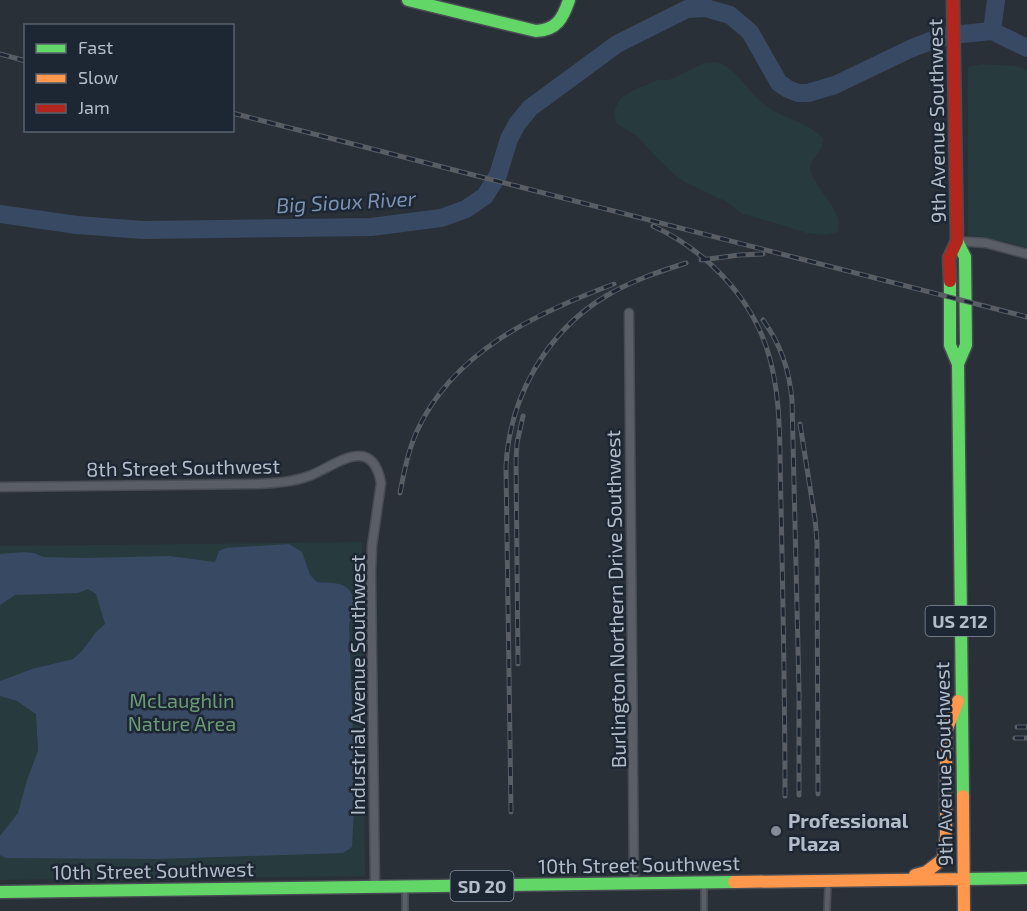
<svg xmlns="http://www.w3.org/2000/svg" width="1027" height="911" viewBox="0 0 1027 911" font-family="'Exo 2',sans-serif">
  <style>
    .green { fill: #273a3e }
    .water { fill: #384963 }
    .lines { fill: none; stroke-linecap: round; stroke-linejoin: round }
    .river { stroke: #384963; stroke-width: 18 }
    .lane-casing { stroke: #484c53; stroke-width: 8 }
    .street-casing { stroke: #484c53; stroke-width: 11 }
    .fast-casing { stroke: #484c53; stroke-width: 15 }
    .slow-casing { stroke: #484c53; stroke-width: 15 }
    .jam-casing { stroke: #484c53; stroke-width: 15 }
    .lane { stroke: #5a5e66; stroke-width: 4.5 }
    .street { stroke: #5a5e66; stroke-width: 8 }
    .fast { stroke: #63d668; stroke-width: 12 }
    .slow { stroke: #ff974d; stroke-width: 12 }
    .jam { stroke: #b3261e; stroke-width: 12 }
    .rail-casing { stroke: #595d64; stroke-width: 5 }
    .rail { stroke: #1d2633; stroke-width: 3; stroke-dasharray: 9; stroke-linecap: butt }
    .poi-dot { fill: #848b96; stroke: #1d2633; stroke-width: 2 }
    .labels { text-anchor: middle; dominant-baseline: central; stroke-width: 5; stroke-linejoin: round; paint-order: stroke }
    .shield { fill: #1d2633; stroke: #878f9c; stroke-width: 1.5 }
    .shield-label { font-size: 18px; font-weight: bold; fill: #b4bcc9 }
    .street-label { font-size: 20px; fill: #b4bcc9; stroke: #1d2633 }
    .park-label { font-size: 20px; fill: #6b9a76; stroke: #1d2633 }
    .poi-label { font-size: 20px; font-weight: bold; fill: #b4bcc9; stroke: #1d2633; text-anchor: start }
    .water-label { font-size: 21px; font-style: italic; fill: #7c92b1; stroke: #1d2633 }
  </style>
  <rect width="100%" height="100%" fill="#2a3038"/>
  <path class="green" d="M716 62C738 68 747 92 765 105 783 119 806 121 823 138 824 154 807 159 811 172 817 192 844 210 838 232L823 235 807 233 741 213 727 202 687 183 675 175 658 159 637 136 617 124 614 116 615 108 622 97 634 90 658 80H669L704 63Z
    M982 64 1016 66 1027 70V248L1012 243 968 235V67Z
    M362 542 365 876 0 880V546Z"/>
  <path class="water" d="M289 544 302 552 310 575 317 582C324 583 335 582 342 585 359 592 353 611 349 625L355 792 352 847 343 853 158 859 6 858 0 855V836L18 813 27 780 38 751 36 714 17 701 0 696V681L32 669 73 659 82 651 96 632 105 624 96 594 88 589 78 593 15 595 0 605V554L23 552 34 553 43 557 86 558 170 556 215 562 219 551 226 548Z"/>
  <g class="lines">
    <path class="river" d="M992 31 1027 48
      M992 31 996 0
      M0 214 77 225 143 230 371 227 441 218 466 209 485 196 498 175 509 139 517 124 530 108 617 44 687 9 706 8 730 15 750 32 779 83 788 89 798 93H808L835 85 910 49 933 40 952 35 992 31"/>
    <defs>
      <path id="lane" d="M704 884V911
        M405 911V890
        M827 911 828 884"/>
      <path id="street" d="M957 241 986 243 1027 254
        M629 313 634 884
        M0 487 258 484C276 483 293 482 309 476 335 466 372 433 381 483L372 546 371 573 375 887"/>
      <path id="fast" d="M408 0 536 31C557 30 563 18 569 0
        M957 241 965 257 966 345 958 364
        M950 281V345L958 364 963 796
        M964 879 1027 878
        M0 892 734 882"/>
      <path id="slow" d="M963 796 964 911
        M915 875 926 872 943 859 946 836V731L958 701
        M734 882 964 879"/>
      <path id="jam" d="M950 281 949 258 957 241 953 0"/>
    </defs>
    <use href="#lane" class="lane-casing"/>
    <use href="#street" class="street-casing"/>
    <use href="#fast" class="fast-casing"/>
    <use href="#slow" class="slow-casing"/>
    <use href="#jam" class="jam-casing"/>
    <use href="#lane" class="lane"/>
    <use href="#street" class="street"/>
    <use href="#fast" class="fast"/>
    <use href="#slow" class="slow"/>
    <use href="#jam" class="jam"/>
    <defs>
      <path id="rail" d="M0 54 26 61
        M232 113 1027 317
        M653 226C703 249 748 293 766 346 783 395 779 453 781 504 783 602 785 699 785 796
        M701 260 739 255 763 254
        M763 320C781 345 789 369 792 400L799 690V795
        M800 424 815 519 817 541 818 794
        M400 493C404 472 408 451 417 431 453 352 536 313 614 284
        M518 664 516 460 517 443 523 416
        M1017 727H1027
        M1015 738H1027
        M511 812 506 467C509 398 546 332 606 296 631 281 658 272 686 263"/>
    </defs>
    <use href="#rail" class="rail-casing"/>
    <use href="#rail" class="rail"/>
  </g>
  <circle class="poi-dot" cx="776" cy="831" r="6"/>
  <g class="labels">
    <g class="shield">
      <rect x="925.5" y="606" width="69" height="30" rx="4.5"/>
      <rect x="450.5" y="871" width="63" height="30" rx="4.5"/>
    </g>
    <g class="shield-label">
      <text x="960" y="621">US 212</text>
      <text x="482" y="886">SD 20</text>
    </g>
    <g class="street-label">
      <text transform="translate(936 121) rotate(-91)">9th Avenue Southwest</text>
      <text transform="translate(183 467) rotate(-1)">8th Street Southwest</text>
      <text transform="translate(615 599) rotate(-91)">Burlington Northern Drive Southwest</text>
      <text transform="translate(357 685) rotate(-90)">Industrial Avenue Southwest</text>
      <text transform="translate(943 764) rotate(-91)">9th Avenue Southwest</text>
      <text transform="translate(639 864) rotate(-1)">10th Street Southwest</text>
      <text transform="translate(153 870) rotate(-1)">10th Street Southwest</text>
    </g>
    <g class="park-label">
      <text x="182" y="700">McLaughlin<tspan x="182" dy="23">Nature Area</tspan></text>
    </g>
    <g class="poi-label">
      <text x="788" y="820">Professional<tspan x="788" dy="23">Plaza</tspan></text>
    </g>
    <g class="water-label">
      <text transform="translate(346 201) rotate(-3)">Big Sioux River</text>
    </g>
  </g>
  <rect x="24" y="24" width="210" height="108" fill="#1d2633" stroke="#59626f" stroke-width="1.5"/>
  <rect x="36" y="44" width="30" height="9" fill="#63d668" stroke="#59626f" stroke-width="1.5"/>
  <text x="78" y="54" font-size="18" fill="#b4bcc9">Fast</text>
  <rect x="36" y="74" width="30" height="9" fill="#ff974d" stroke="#59626f" stroke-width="1.5"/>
  <text x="78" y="84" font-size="18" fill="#b4bcc9">Slow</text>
  <rect x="36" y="104" width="30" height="9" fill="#b3261e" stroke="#59626f" stroke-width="1.5"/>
  <text x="78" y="114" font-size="18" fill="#b4bcc9">Jam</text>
</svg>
